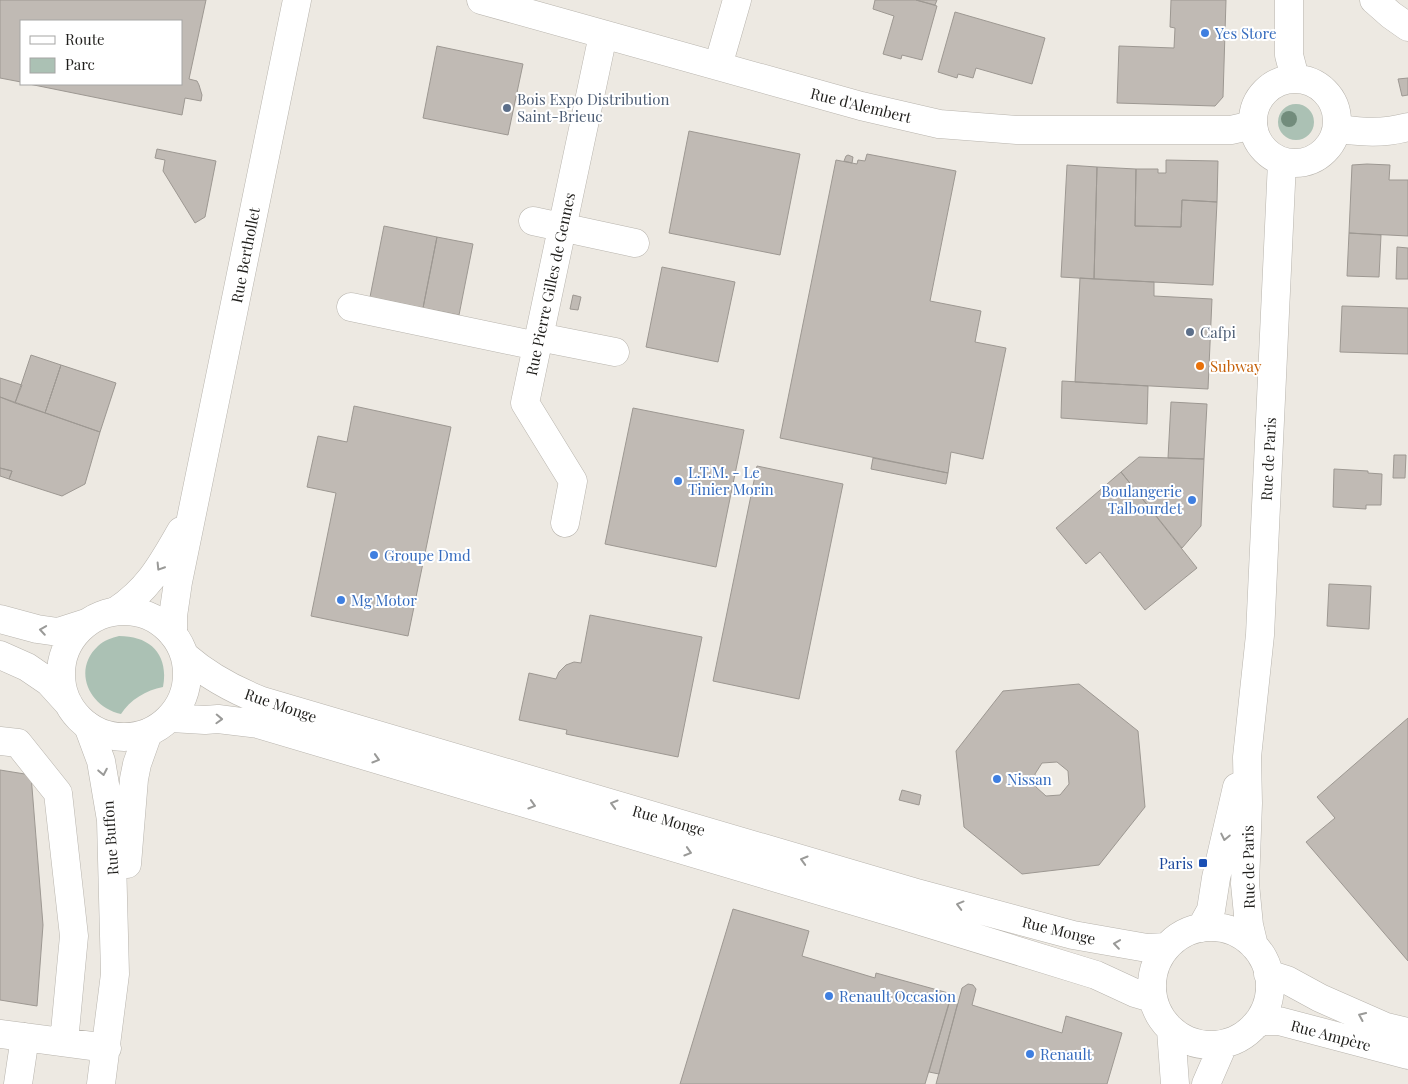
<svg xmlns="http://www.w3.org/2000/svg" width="1408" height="1084" viewBox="0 0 1408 1084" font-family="'Playfair Display',serif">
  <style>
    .green { fill: #abc1b4 }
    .building { fill: #c0bab4; stroke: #9d9892; fill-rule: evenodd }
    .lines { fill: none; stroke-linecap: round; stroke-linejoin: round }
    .minor-casing { stroke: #b8b4ad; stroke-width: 29 }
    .major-casing { stroke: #b8b4ad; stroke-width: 29 }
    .minor { stroke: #fff; stroke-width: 28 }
    .major { stroke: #fff; stroke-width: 28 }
    .tree { fill: #728c7c }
    .oneway { stroke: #9a9a98 }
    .shop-dot { fill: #3f7fe0; stroke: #fff; stroke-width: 2 }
    .service-dot { fill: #5c6f8a; stroke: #fff; stroke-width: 2 }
    .food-dot { fill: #e8710a; stroke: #fff; stroke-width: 2 }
    .transit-dot { fill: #1a4fb4; stroke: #fff; stroke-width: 2 }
    .labels { text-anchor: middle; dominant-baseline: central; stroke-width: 4; stroke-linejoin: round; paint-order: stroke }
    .shop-label { font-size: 15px; fill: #366cbe; stroke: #fff; text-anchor: start }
    .service-label { font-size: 15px; fill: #4e5e75; stroke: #fff; text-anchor: start }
    .street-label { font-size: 15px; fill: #1f1e1b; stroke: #fff }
    .food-label { font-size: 15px; fill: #c56008; stroke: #fff; text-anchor: start }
    .transit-label { font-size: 15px; fill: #164399; stroke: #fff; text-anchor: end }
  </style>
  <rect width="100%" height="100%" fill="#ede9e2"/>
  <path class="green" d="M1278 122a18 18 0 1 1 36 0a18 18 0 1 1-36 0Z
    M119 636C151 636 169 655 163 687 146 690 130 700 121 714 89 707 72 670 98 646 104 640 112 638 119 636Z"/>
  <path class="building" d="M0 0H206L189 79 197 81 199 85 202 95 201 101 185 98 182 115 29 84H181V21H21V82L0 78Z
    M875 0H916L937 6 922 60 902 55 901 59 883 54 894 16 873 9Z
    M916 0H937L935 5Z
    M1171 0H1226L1223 97 1215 106 1117 103 1119 46 1174 48 1175 28 1170 27Z
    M955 12 1045 38 1032 84 976 68 973 78 958 74 957 78 938 72Z
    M437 46 523 64 508 135 423 118Z
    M1408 78V95L1402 96 1398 79Z
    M689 131 800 154 780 255 669 233Z
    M157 149 216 161 205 217 195 223 163 171 165 160 155 158Z
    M867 154 956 171 930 301 981 311 975 342 1006 348 983 459 951 452 948 473 780 438 836 160 857 164 858 160 865 161Z
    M848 155 853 157 852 163 844 161 846 156Z
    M1166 160 1218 161 1217 202 1182 200 1181 227 1135 226 1136 169H1158V173H1166Z
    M1367 164 1390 165 1389 180H1408V236L1349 233 1352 165Z
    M1067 165 1097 167 1094 279 1061 277Z
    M1097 167 1136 169 1135 226 1181 227 1182 200 1217 202 1213 285 1094 279Z
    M384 226 437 237 423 308 370 297Z
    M1349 233 1381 235 1379 277 1347 276Z
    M437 237 473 244 459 315 423 308Z
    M1397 247 1408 248V279H1396Z
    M662 267 735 282 718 362 646 347Z
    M1080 278 1154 282V296L1212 299 1208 389 1075 382Z
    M573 295 581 297 578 310 570 309Z
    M1342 306 1408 308V354L1340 352Z
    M31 355 61 365 45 413 15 403Z
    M61 365 116 383 100 432 45 413Z
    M0 378 22 385 15 403 0 397Z
    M1062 381 1148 386 1147 424 1061 418Z
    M0 397 100 432 85 484 62 496 9 479 12 471 0 468Z
    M1171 402 1207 404 1204 459 1168 458Z
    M354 406 451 427 408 636 311 616 336 493 307 487 318 436 347 442Z
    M633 408 744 430 716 567 605 544Z
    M1394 455H1406L1405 478H1393Z
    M1139 457 1204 459 1201 526 1182 548 1121 472Z
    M873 458 948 473 946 484 871 469Z
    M757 466 843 484 799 699 713 681Z
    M0 468 12 471 9 479 0 476Z
    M1334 469 1368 471V473L1382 474 1381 505H1366V509L1333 507Z
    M1121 472 1197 568 1145 610 1100 552 1086 564 1056 528Z
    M1329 584 1371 586 1369 629 1327 626Z
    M590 615 702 637 678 757 566 734 567 730 519 720 529 673 556 679 559 672 566 665 574 662 581 663Z
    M1079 684 1138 731 1145 807 1099 865 1022 874 964 827 956 751 1003 691ZM1057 762 1068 771 1069 784 1060 795 1046 796 1036 787 1035 774 1042 763Z
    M1408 718V961L1306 842 1335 818 1317 797Z
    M0 770 31 775 43 925 37 1006 0 1000Z
    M902 790 921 795 919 805 899 800Z
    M733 909 809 931 802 956 875 978 876 973 952 994 925 1084H680Z
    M968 984 973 985 976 989 972 1005 1062 1033 1066 1016 1122 1033 1107 1084H936L962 988Z
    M950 999 958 1002 939 1074 929 1072Z"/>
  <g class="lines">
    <defs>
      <path id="minor" d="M481 0 861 106 939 124 1017 130H1231L1253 125
        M1374 0 1391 15 1408 27
        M718 66 737 0
        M1337 129C1364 132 1381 134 1408 127
        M533 221 635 243
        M351 307 537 346
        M539 337 615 352
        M565 523 573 481 525 403 603 35
        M116 611C149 589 162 564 181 531
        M173 634V616L178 582 297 0
        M88 726 101 761 111 820 115 974 101 1084
        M0 741 18 743 58 793 74 936 64 1042
        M127 864 134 779 137 764 148 733
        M0 1034 107 1048
        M18 1084 25 1037"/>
      <path id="major" d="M1289 0V55L1295 78
        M1253 121a42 42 0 1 1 84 0a42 42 0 1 1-84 0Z
        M61 674a63 63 0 1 1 126 0a63 63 0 1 1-126 0Z
        M0 619 37 629 58 632 86 623
        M0 655 27 667 49 682 68 703
        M185 656C208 676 234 690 262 701L913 892 1073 935 1147 948 1166 947
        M171 718 205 720 218 719 258 724 898 914 1096 975 1135 993 1152 998
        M1152 986a59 59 0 1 1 118 0a59 59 0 1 1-118 0Z
        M1201 928 1211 910 1216 878 1237 787
        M1254 946 1249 925 1245 884 1248 803 1247 757 1260 635 1282 162
        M1268 974 1287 980 1320 998 1386 1027 1408 1032
        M1254 1026 1262 1021H1279L1408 1055
        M1171 1030 1175 1084
        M1206 1084 1223 1045"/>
    </defs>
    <use href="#minor" class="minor-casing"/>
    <use href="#major" class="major-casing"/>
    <use href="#minor" class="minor"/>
    <use href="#major" class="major"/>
  </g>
  <circle class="tree" cx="1289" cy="119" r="8"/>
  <defs><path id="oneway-chevron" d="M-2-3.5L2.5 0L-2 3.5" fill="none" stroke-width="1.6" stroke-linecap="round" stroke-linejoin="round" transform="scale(1.25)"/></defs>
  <g class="oneway">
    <use href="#oneway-chevron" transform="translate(160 567) rotate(122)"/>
    <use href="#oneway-chevron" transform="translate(43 630) rotate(-171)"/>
    <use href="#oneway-chevron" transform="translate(219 719) rotate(2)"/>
    <use href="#oneway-chevron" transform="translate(376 759) rotate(17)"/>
    <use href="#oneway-chevron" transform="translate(103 772) rotate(79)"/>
    <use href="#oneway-chevron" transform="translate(614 804) rotate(-164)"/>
    <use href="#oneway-chevron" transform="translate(532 805) rotate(17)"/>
    <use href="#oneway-chevron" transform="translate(1225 837) rotate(102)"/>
    <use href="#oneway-chevron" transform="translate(688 852) rotate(17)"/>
    <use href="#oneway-chevron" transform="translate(804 860) rotate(-164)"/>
    <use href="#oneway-chevron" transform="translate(960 905) rotate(-165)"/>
    <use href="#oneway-chevron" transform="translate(1117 944) rotate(-172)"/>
    <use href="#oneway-chevron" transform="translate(1362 1016) rotate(-156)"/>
  </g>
  <g class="shop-dot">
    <circle cx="1205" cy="33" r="5"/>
    <circle cx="678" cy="481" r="5"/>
    <circle cx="1192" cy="500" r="5"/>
    <circle cx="374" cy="555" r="5"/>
    <circle cx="341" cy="600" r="5"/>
    <circle cx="997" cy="779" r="5"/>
    <circle cx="829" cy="996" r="5"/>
    <circle cx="1030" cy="1054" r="5"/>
  </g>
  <g class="service-dot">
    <circle cx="507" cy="108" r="5"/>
    <circle cx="1190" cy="332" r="5"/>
  </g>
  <circle class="food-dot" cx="1200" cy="366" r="5"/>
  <rect class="transit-dot" x="1198" y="858" width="10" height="10" rx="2.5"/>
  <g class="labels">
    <g class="shop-label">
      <text x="1215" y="33">Yes Store</text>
      <text x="688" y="472">L.T.M. - Le<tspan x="688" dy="17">Tinier Morin</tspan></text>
      <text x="1182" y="491" text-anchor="end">Boulangerie<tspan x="1182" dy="17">Talbourdet</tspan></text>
      <text x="384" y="555">Groupe Dmd</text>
      <text x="351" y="600">Mg Motor</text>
      <text x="1007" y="779">Nissan</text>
      <text x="839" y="996">Renault Occasion</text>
      <text x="1040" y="1054">Renault</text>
    </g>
    <g class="service-label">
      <text x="517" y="99">Bois Expo Distribution<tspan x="517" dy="17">Saint-Brieuc</tspan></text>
      <text x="1200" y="332">Cafpi</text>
    </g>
    <g class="street-label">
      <text transform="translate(861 105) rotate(14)">Rue d'Alembert</text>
      <text transform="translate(245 255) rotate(-79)">Rue Berthollet</text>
      <text transform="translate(550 284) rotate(-78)">Rue Pierre Gilles de Gennes</text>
      <text transform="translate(1268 459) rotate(-87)">Rue de Paris</text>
      <text transform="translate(281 705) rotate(19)">Rue Monge</text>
      <text transform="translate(669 820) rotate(16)">Rue Monge</text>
      <text transform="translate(110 838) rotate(-94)">Rue Buffon</text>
      <text transform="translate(1248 867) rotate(-91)">Rue de Paris</text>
      <text transform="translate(1059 930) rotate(14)">Rue Monge</text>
      <text transform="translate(1331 1035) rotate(15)">Rue Ampère</text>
    </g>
    <g class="food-label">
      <text x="1210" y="366">Subway</text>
    </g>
    <g class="transit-label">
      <text x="1193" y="863">Paris</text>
    </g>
  </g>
  <rect x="20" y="20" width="162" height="65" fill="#ffffff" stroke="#a5a5a4"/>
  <rect x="30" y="36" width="25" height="8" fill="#ffffff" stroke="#a5a5a4"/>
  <text x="65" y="45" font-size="15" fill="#1f1e1b">Route</text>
  <rect x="30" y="58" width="25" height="15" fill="#abc1b4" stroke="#a5a5a4"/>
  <text x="65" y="70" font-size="15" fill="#1f1e1b">Parc</text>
</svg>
